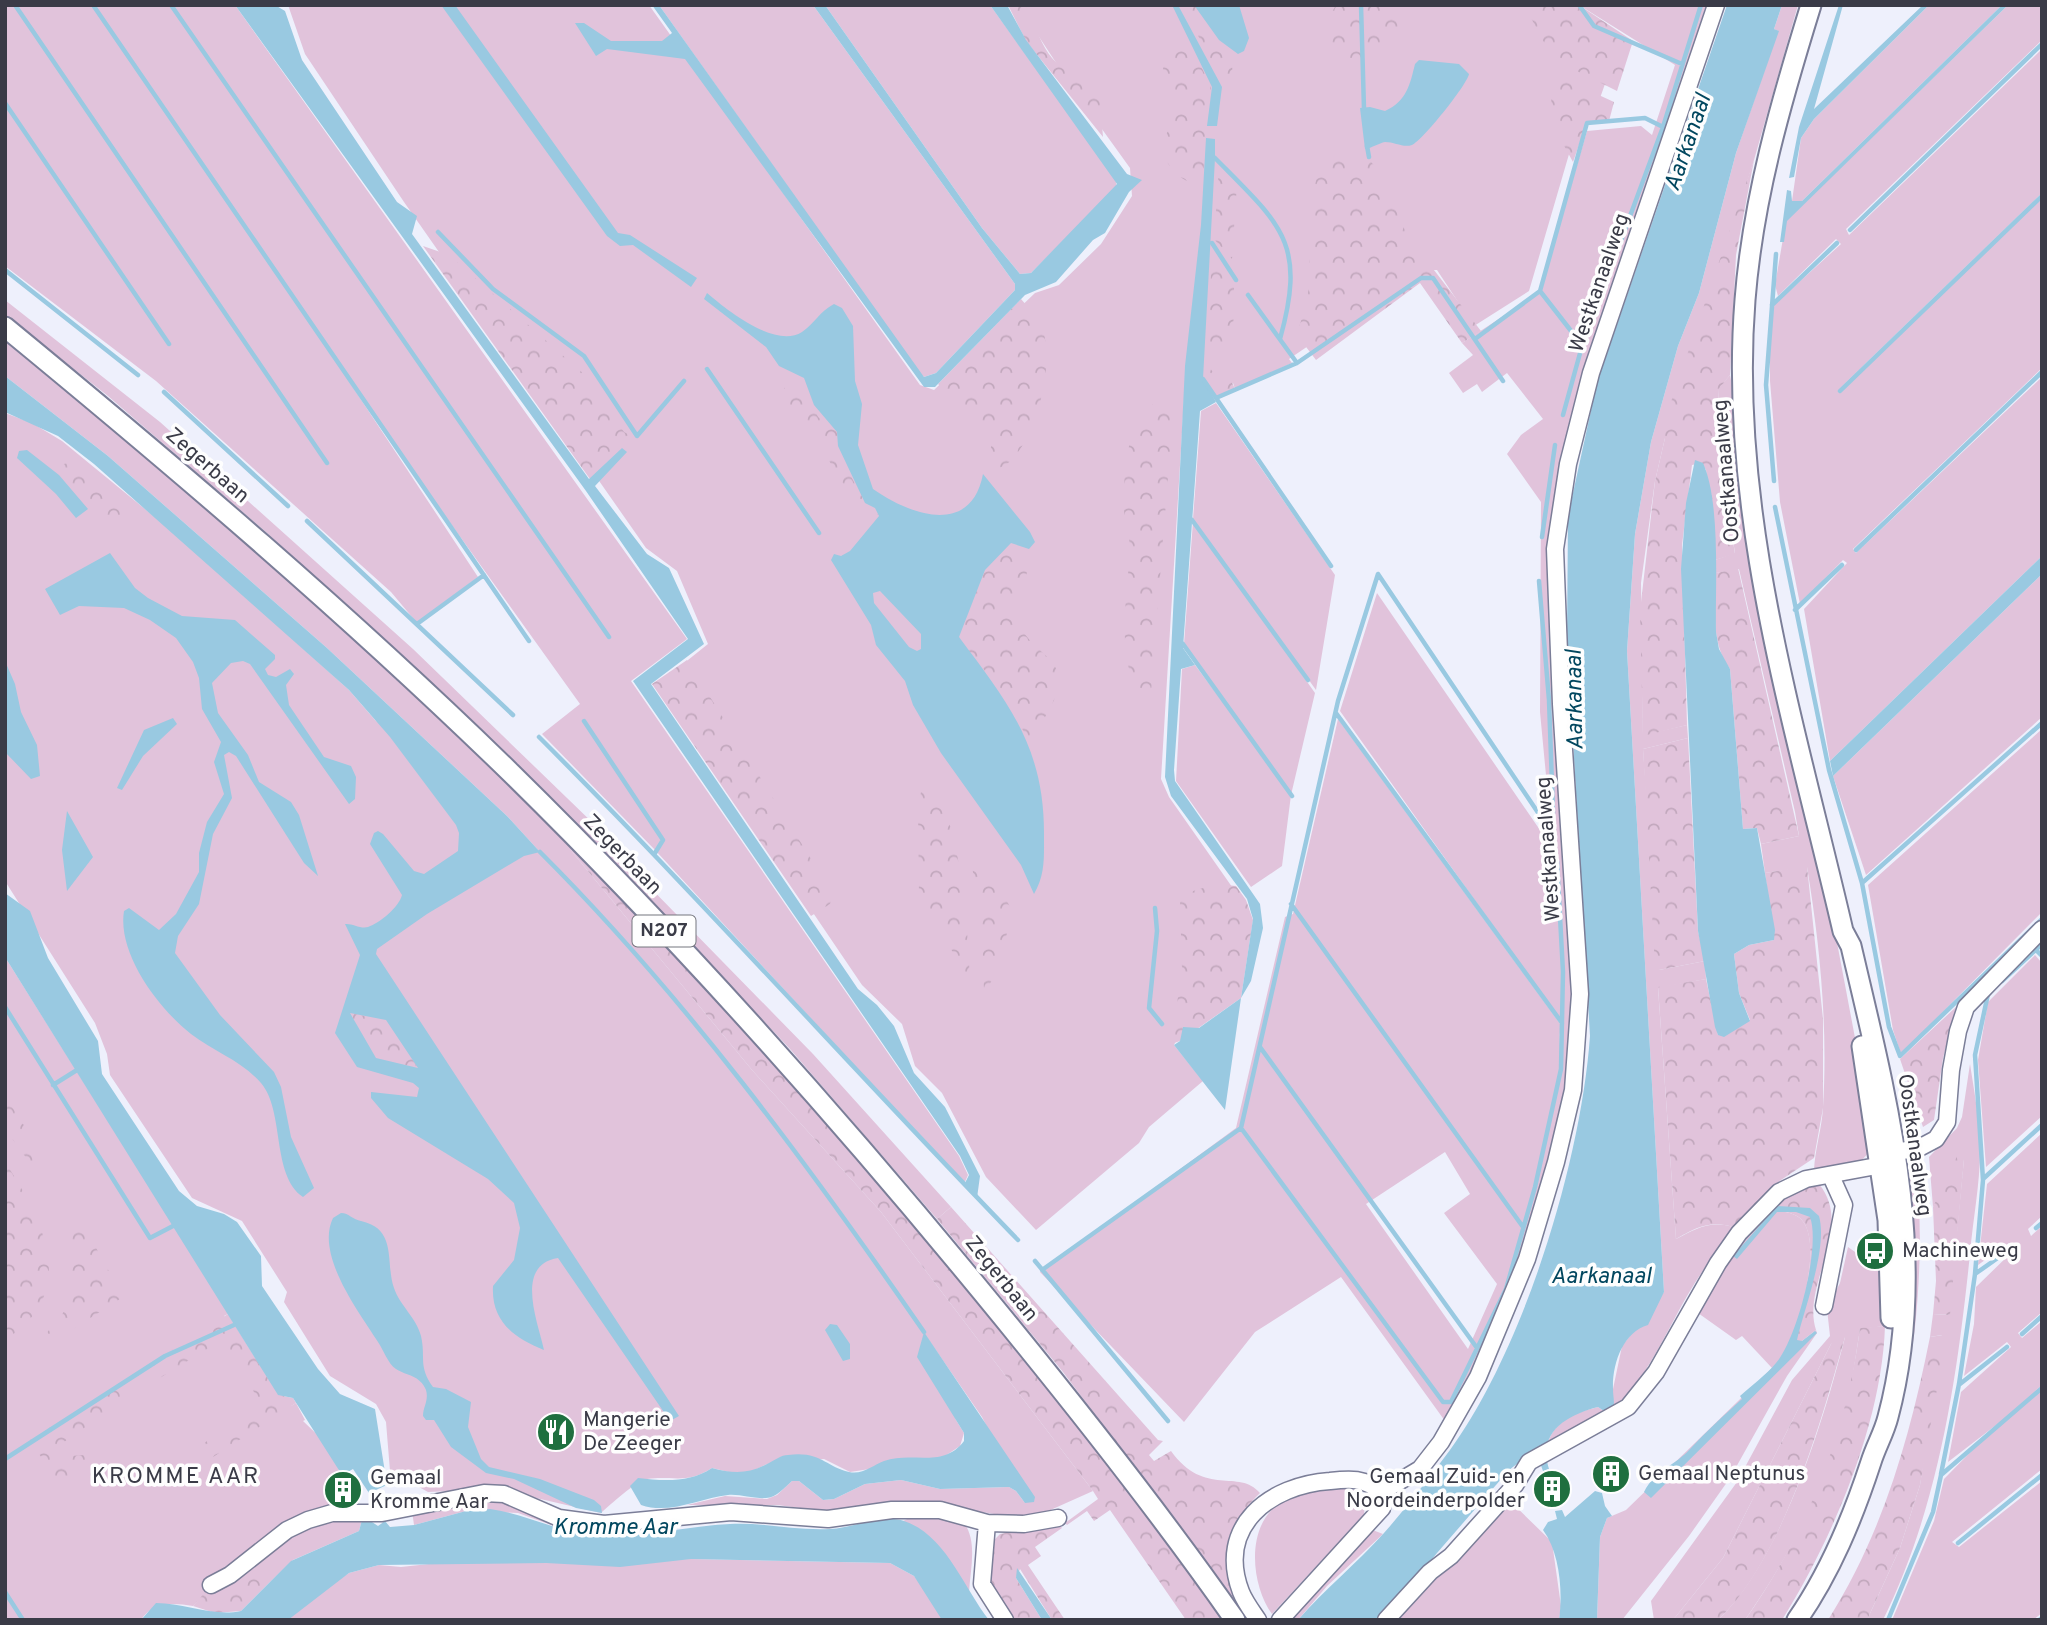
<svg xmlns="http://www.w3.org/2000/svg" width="2047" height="1625" viewBox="0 0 2047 1625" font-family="Overpass,sans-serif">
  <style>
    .green { fill: #e1c3db; fill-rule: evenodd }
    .forest { fill: url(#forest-crowns) }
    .water { fill: #99c9e1; fill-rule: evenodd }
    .pier { fill: #eef0fc }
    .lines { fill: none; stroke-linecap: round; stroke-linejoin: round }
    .stream { stroke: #99c9e1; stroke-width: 4.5 }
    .minor-casing { stroke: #7b7e98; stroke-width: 19 }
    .major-casing { stroke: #7b7e98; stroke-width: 23 }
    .minor { stroke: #fff; stroke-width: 16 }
    .major { stroke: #fff; stroke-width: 19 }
    .labels { text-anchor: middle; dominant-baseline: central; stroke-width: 7; stroke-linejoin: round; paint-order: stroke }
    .shield { fill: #fefefe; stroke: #75767e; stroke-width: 2 }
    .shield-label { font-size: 19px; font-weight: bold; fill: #3a3b47 }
    .street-label { font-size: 21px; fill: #3a3b47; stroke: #fefefe }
    .poi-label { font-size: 21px; fill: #3a3b47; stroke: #fefefe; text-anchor: start }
    .water-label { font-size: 23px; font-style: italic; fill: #02475f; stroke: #fefefe }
    .neighbourhood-label { font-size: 23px; letter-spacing: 2px; fill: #3a3b47; stroke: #fefefe }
  </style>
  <defs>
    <pattern id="forest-crowns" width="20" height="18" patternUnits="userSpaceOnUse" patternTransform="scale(1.75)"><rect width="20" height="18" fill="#e1c3db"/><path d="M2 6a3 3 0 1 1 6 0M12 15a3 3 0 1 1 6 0" fill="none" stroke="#c2a8bd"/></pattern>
  </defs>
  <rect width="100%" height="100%" fill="#eef0fc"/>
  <path class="green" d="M5 5H235L687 639 631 681 959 1156 968 1175 964 1184 655 850 542 734 580 704 350 383 478 577 417 623 391 592 156 381 5 266Z
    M288 5H649L920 385 934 390 1035 293 1059 285 1101 244 1132 196 1130 168 1076 93 1018 5H1571L1620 42 1595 112 1579 120 1529 291 1474 326 1437 270H1420L1289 359 1292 363 1235 389 1233 383 1184 399 1161 779 1169 797 1244 904 1174 1045 1203 1081 1149 1127 1139 1143 1036 1230 986 1177 942 1093 915 1066 902 1024 862 985 658 684 708 644 677 571 646 548 404 202 305 54Z
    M659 5H813L1015 284V290L936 373 924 377 918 371Z
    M825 5H990L1115 178 1117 187 1031 273 1020 274 982 228Z
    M1579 5H1706C1686 72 1666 138 1643 204 1599 331 1555 432 1550 569L1572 998C1570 1144 1518 1295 1445 1421L1341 1277 1255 1332 1184 1422 1040 1272 1236 1128 1285 917 1293 914 1338 719 1561 1025 1559 1046 1562 1003 1561 1021 1340 711 1377 593 1553 849 1540 712 1541 502 1507 454 1521 435 1543 419 1507 373 1482 392 1477 384 1463 393 1449 373 1473 355 1462 343 1540 292 1587 131 1641 126 1652 135 1675 65ZM1445 1152 1470 1194 1444 1213 1497 1284 1468 1349 1366 1204Z
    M1782 5H1798L1754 160 1665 438 1655 481 1641 583 1643 735 1687 725 1688 738 1643 749 1659 970 1705 961 1706 979 1658 988 1676 1239C1696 1229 1709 1220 1733 1227 1717 1250 1701 1272 1687 1296 1664 1336 1647 1378 1613 1410V1389L1622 1346 1664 1292 1627 651 1635 534 1651 442 1678 346 1699 293 1736 153 1778 31 1774 29Z
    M1929 5H2002L1802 201H1792L1801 138 1814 119Z
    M2008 5H2042V40L1846 229 1849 235 2042 49V193L1837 391 2042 198V368L1853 549 1856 553 2042 377V556L1830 761 1804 609 1847 563 1843 560 1800 604 1780 502 1770 381V337L1774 305 1841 244 1836 239 1778 296 1775 285 1786 221Z
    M5 300 160 422 413 649 597 827 622 852 636 873 813 1054 951 1207 937 1219 790 1049 606 854 469 720 267 533 108 396 5 315Z
    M5 338 329 605 562 834 573 853 752 1070 881 1212 1093 1491 1046 1512 1018 1518 934 1504 892 1502 831 1512 777 1505H687L725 1496 767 1499 777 1495 792 1481H799L823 1500 834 1499 865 1484 901 1480 940 1489 1009 1487 1016 1491 1025 1503 982 1417 924 1333 956 1420 964 1433 960 1446 942 1458 850 1472 824 1459 767 1464 751 1472 733 1473 712 1468C686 1485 672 1475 647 1479 636 1481 610 1505 601 1513L497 1489 428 1492 390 1471 386 1422 376 1404 330 1376 284 1302 287 1292 242 1221 192 1198 110 1075 107 1054 95 1023 5 881V413L32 423 62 441 184 541 349 690 375 720 539 851 507 816 327 648 108 456 5 376Z
    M1730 375 1872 1128 1871 1150 1862 1160 1814 1170C1815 1149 1822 1128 1823 1107 1828 1027 1820 945 1807 867L1765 873 1761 844 1799 836 1795 812 1739 569 1716 573 1715 560 1735 553 1721 466 1718 389Z
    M1216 403 1335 575 1316 690 1193 519 1201 411Z
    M1193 521 1315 693 1291 795 1282 866 1251 887 1176 781 1182 669 1195 665 1291 793 1184 644Z
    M2042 574V717L1866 875 1833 776Z
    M2042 729V912L1901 1054 1893 1030 1868 885Z
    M2035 955 2042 963V1116L1986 1167 1978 1060 1988 1002Z
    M5 957 213 1288 228 1314 224 1316 291 1406 296 1403 305 1420 303 1421 329 1446 358 1516H363L359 1531 293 1560 267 1585 198 1601 193 1606C173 1603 153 1601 141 1620H5Z
    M1970 1064C1974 1090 1979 1117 1980 1143 1981 1180 1973 1218 1970 1254 1957 1379 1939 1506 1883 1620H1867L1900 1548 1920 1485 1942 1335 1930 1337 1933 1314 1949 1315 1964 1159 1933 1207 1929 1157 1957 1128 1962 1117Z
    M2042 1133V1216L2028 1229 2031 1236 2042 1226V1312L2018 1333 2022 1338 2042 1321V1385L2034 1392 2042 1386V1469L1952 1542 1959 1547 2042 1481V1613L2033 1620H1892L1934 1521 1944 1479 2000 1422 1948 1462 1961 1392 2011 1347 2007 1342 1964 1376 1974 1324 1976 1287 2015 1249 2009 1243 1978 1265 1987 1184Z
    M1911 1170C1927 1187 1918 1331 1910 1358L1906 1177Z
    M1770 1209C1779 1211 1794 1212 1801 1219 1824 1243 1798 1317 1794 1348L1816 1330 1817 1333 1787 1376 1730 1478 1689 1536 1622 1620H1597L1600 1537 1607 1518 1626 1510 1772 1368 1742 1336 1736 1340 1698 1313 1733 1251Z
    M1848 1247 1882 1271 1885 1326 1860 1329C1855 1360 1851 1393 1842 1423 1822 1494 1787 1560 1745 1620H1718C1781 1560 1824 1420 1845 1337L1831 1344 1723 1558 1673 1620H1654L1651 1601 1737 1482 1792 1380 1830 1336 1827 1309 1840 1283Z
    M1598 1407 1607 1413 1547 1446C1554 1420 1574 1413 1598 1407Z
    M1333 1487 1359 1491 1365 1501 1364 1515 1272 1614C1251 1585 1245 1526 1280 1503 1297 1492 1314 1489 1333 1487Z
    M485 1499C517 1500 544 1509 568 1531L518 1513 466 1511 414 1525 412 1511Z
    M1509 1500 1552 1542 1561 1606 1559 1620H1392Z
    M918 1514 964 1523C978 1542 970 1570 969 1593L921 1530 903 1521Z
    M1370 1529 1383 1534 1327 1586 1298 1620H1284Z
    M691 1559 890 1563 914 1576 950 1620H274L349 1573 379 1565 401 1567 438 1563Z"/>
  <path class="forest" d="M1008 5H1025C1046 48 1044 65 1094 83L1100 100 1103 137 1026 41Z
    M1188 5H1196L1232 65 1233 77 1227 92 1222 93 1223 87 1191 21Z
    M1336 5H1394C1413 40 1375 61 1343 58 1327 42 1324 24 1336 5Z
    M1524 5H1579L1633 41 1617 91 1553 59Z
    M1180 23 1211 87 1202 185C1180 183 1169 168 1160 149 1164 136 1173 126 1173 112 1173 103 1166 95 1164 86 1159 66 1170 40 1180 23Z
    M1553 74 1614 102 1609 121 1587 122 1573 162 1550 120Z
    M1220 155 1237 183 1232 259 1214 239Z
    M1365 156 1377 168 1407 235 1481 331 1462 343 1420 283 1316 360 1297 335C1300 321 1307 308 1308 294 1312 264 1306 186 1323 164 1332 154 1353 157 1365 156Z
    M1754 160 1736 255 1730 375 1718 390 1721 466 1735 554 1715 560 1706 470 1702 463 1692 465 1682 545 1687 725 1643 736 1640 611 1655 481 1665 438 1662 428Z
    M423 246 449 255 585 375 624 432 635 438 625 450 621 448 590 479Z
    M1212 259 1234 288C1234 308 1237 360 1210 360L1208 365 1212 371 1229 376 1235 389 1217 397 1204 380Z
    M1021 299C1027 306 1035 313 1039 320 1058 355 1038 438 1008 463 1001 468 991 471 983 474L994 437 938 384Z
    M794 382 809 398 818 417 837 432C838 454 853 481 864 500 869 507 875 508 879 516L877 522 856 505 814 436 802 431 784 415 779 400 787 383Z
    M1175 388 1151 692C1109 689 1130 575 1130 548 1130 539 1126 530 1125 521 1122 498 1125 445 1136 425 1144 410 1161 395 1175 388Z
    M69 463 134 518C104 522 89 512 71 489 64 481 59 476 58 465Z
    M1011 543C1046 576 1012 582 1017 615 1024 657 1079 654 1051 706 1045 717 1040 728 1030 737H1027L995 683 958 638 985 570Z
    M1738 568 1799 836 1761 844 1757 828 1743 829 1730 669C1710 643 1715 605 1716 573Z
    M687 660 826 883 832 897 830 904 811 916 652 684Z
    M1688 738 1698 931 1705 961 1659 970 1655 968 1643 749Z
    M922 787C961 789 969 948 970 980L919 897 918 807Z
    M562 834C707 988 853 1143 987 1308 1069 1409 1147 1515 1225 1620H1186L1110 1510 1094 1521 1087 1511 1067 1525 1065 1523 1098 1499 1093 1491 881 1212 752 1070 573 853Z
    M970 852C982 868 1001 886 1009 905 1014 917 996 985 984 991L982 933Z
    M1807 866 1823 1019V1108L1814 1158 1775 1184 1733 1227C1710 1220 1695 1228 1676 1239L1658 987 1706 979 1718 1035 1750 1020 1739 993 1734 954 1749 945 1774 940 1765 873Z
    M1216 884 1236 886 1246 900 1253 920 1241 998 1180 1041 1171 1044 1182 970 1180 902 1190 892Z
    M1956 1007 1943 1058 1934 1120 1923 1127 1900 1059Z
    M349 1013 386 1020 418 1068 376 1058Z
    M5 1096 45 1158 33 1167 5 1129Z
    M1959 1152H1963L1964 1159 1950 1315 1933 1314 1936 1281 1933 1207Z
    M5 1162C43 1220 81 1292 5 1340Z
    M1819 1184C1855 1228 1801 1284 1816 1330L1793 1348C1798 1318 1824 1244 1801 1219 1794 1212 1779 1211 1770 1209L1800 1187Z
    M951 1207 1158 1440 1163 1441 1149 1455 1154 1461 1171 1451C1205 1498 1239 1468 1260 1493 1225 1528 1224 1553 1234 1600L1063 1372 937 1219Z
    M83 1224 123 1297 64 1335 36 1346 63 1313 69 1296 72 1282 68 1230Z
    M228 1314 278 1395 293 1398 296 1403 210 1459 201 1445 262 1405 222 1340 158 1379 148 1365Z
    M1885 1326C1882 1423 1833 1538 1782 1620H1745C1807 1532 1846 1435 1860 1328Z
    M1843 1332 1845 1337C1821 1422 1783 1559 1718 1620H1673L1723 1558 1831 1344 1838 1333Z
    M1943 1335 1946 1338 1920 1485 1900 1548 1867 1620H1828C1883 1533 1910 1437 1930 1337Z
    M126 1379 135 1393 61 1444 70 1456 101 1454 94 1476 58 1483 30 1440Z
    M1058 1523 1062 1528 1035 1547 1041 1556 1028 1565 1065 1620H1052L1020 1569 1016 1578 1042 1620H1012C997 1595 972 1559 1000 1534Z
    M252 1561 267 1585 241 1611 215 1613 193 1606 207 1590Z"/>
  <path class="water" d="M235 5H275L285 11 302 60 397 202 417 216 412 234 589 479 622 448 627 452 595 486 647 554 669 568 704 644 651 684 858 989 877 1005 894 1026 914 1073 945 1107 980 1176 977 1198 964 1185 969 1175 960 1156 633 681 688 639 586 491Z
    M441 5H455L618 233 630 235 697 278 691 287 633 245 620 246 607 236Z
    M652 5H659L924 377 936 373 1015 290V284L813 5H825L982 228 1020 274 1031 273 1117 184 990 5H1007L1026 40 1127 174 1142 180 1129 192 1105 233 1093 240 1056 282 1025 295 935 387H924L685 59 607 49 596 56 575 23H584L611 41H662L672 33Z
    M1172 5H1178L1222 87 1217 126H1207L1212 87Z
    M1194 5H1239L1249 38 1244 51 1238 54 1219 40Z
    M1727 5H1782L1774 29 1779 31 1736 153 1699 293 1678 346 1651 442 1635 534 1627 651 1664 1292 1648 1325C1623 1332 1612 1364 1613 1389 1613 1397 1615 1401 1613 1410L1607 1413 1598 1407C1567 1415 1537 1432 1549 1469L1543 1471 1539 1460 1530 1454 1509 1470 1510 1484 1449 1553H1437L1382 1620H1298C1325 1589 1357 1563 1384 1533 1407 1507 1429 1478 1450 1450 1524 1348 1581 1162 1590 1036L1567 637 1568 516 1597 383Z
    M1839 5H1843L1814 109 1923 5H1929L1814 119 1801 138 1794 177 1789 178 1799 127Z
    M2002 5H2008L1787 221 1784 242H1780L1787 190 1791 191 1792 201H1802Z
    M1419 60 1459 64 1469 74C1467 85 1422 141 1412 145 1403 148 1395 142 1385 142 1379 143 1372 148 1365 149L1360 108 1370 107 1385 111C1407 101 1410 84 1415 64Z
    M1206 138 1215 139V158L1203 379 1216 402 1200 411 1183 648 1195 665 1181 669 1174 770 1175 781 1260 904 1263 928 1251 981 1241 998 1225 1110 1174 1045 1180 1041 1183 1027 1199 1028 1241 998 1253 919 1247 899 1171 796 1165 777 1185 366 1201 225Z
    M707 293C727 310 775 349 802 332 814 324 820 311 834 304L842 308 853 326 855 381 862 404 858 445 873 489C910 515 971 537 983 474L1030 532 1035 542 1029 549 1011 543 985 570 959 637C1009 704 1045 748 1044 837 1044 859 1045 875 1034 894L1021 865 941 753 913 705 905 681 876 645 871 625 831 560 834 554 841 556 850 551 879 516 875 508 865 503 838 446 837 432 814 405 804 378 779 366 766 347 704 299ZM880 591 921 634V649L917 651 909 647 874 603 873 593Z
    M5 376 108 456 327 648 507 816 540 852 524 856 427 914 377 949 376 954 679 1416 670 1421 558 1258C514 1265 538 1322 544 1350 514 1338 491 1321 493 1286L514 1260 520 1228 514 1203 488 1179 388 1118 371 1098V1092L417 1097 419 1088 413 1083 357 1067 335 1033 360 955 345 924C352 923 360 929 368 927 380 923 399 907 402 895L370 844 374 833 378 831 383 834 414 871 424 874 458 851 459 833 456 825 390 737 349 690 94 464 58 436 5 412ZM350 1013 386 1020 418 1068 376 1058Z
    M27 450 59 475 88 509 76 518 56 494 17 458 19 451Z
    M1695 460 1703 463C1721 503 1715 587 1716 632L1719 649 1730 669 1743 829 1757 828 1775 930 1774 940 1749 945 1734 954 1739 993 1750 1021 1724 1037 1718 1035 1715 1027 1698 931 1681 569 1686 503Z
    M110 553 135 588 148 598 182 616 235 620 275 655V659L265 669 268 675 276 677 290 669 294 674 286 685 289 705 324 757 351 766 356 777 355 799 349 804 250 664 243 661 231 663 212 683 218 713 248 755 259 782 291 802 299 815 318 876 304 863 236 756 229 752 224 755 232 798 213 834 199 904 178 936 175 953 220 1015 274 1072 281 1087 291 1137 314 1188 303 1197C271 1175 285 1111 261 1083 241 1060 214 1052 191 1034 159 1009 117 954 124 911L129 908 159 930 176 914 199 872V853L207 822 224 794 214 762 221 742 202 709 199 678 193 662 176 638 150 620 124 608 79 606 60 615 45 589Z
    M2042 556V574L1833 776 1830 761Z
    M5 661 15 684 21 712 37 745 40 776 31 779 5 752Z
    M173 718 177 724 143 756 122 790 117 788 144 730Z
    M67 811 93 857 67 891 62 850Z
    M5 893 30 911 48 958 98 1041 102 1074 179 1191 197 1206 224 1214 237 1222 261 1256 262 1286 318 1369 340 1394 375 1409 387 1485 369 1493 353 1469 342 1475 293 1398 278 1395 5 957Z
    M1777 1206 1810 1208 1819 1216C1828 1248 1804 1309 1797 1340L1802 1341 1815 1331 1817 1333 1651 1498 1644 1492C1655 1470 1675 1466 1691 1448 1706 1432 1724 1415 1742 1399L1740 1396C1752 1385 1766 1375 1776 1363 1797 1339 1821 1247 1810 1217L1796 1212H1777L1737 1259 1733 1256Z
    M341 1213C349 1213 353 1220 361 1221 398 1229 385 1263 394 1288 400 1306 416 1317 421 1336 426 1358 418 1366 433 1387L446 1389 471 1402 468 1427 481 1459 489 1467 540 1479 594 1500 601 1506 602 1513 576 1508 514 1479 486 1473 451 1447 434 1420H426L423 1416C423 1407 429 1400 426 1390 420 1375 407 1376 396 1369 388 1364 383 1349 378 1342 359 1312 315 1255 333 1218Z
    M830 1324 837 1325 850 1344V1359L843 1361 825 1330Z
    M924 1332 1035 1497 1034 1502 1025 1503 1016 1491 1009 1487 940 1489 901 1480 865 1484 834 1499 823 1500 799 1481H792C785 1487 776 1498 766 1498 753 1499 741 1494 728 1495 700 1498 670 1515 641 1505L630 1486 638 1478C663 1481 690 1483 712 1468 734 1474 749 1474 769 1463 775 1460 781 1455 788 1455 822 1451 825 1467 849 1472 863 1475 873 1465 884 1461 912 1451 943 1469 964 1441V1433L917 1357Z
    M1595 1491 1602 1493 1605 1506 1612 1516 1607 1518 1600 1537 1597 1620H1559C1563 1592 1560 1553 1543 1530L1548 1522 1557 1519 1555 1511 1562 1510 1565 1517Z
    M490 1509C528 1514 563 1535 603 1536 645 1537 688 1526 730 1524 763 1522 797 1531 830 1529 852 1528 883 1514 904 1521 946 1535 963 1587 989 1620H942L914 1576 890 1563 691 1559 620 1567 546 1563 379 1565 349 1573 288 1620H141L156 1603C185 1603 213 1617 241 1611L291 1561 359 1531 363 1516 378 1526 385 1521 390 1527 414 1525 466 1511Z
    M1017 1568 1052 1620H1042L1016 1578Z"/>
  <path class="pier" d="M1509 1470 1510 1484 1449 1553H1437Z"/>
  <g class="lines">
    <path class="stream" d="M15 5 327 463
      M93 5 529 641
      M171 5 609 637
      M1361 5 1364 109
      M1579 5 1594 26 1682 64
      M5 103 169 344
      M1663 127 1701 5
      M1367 146 1369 157
      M1215 158C1281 225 1307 242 1280 339
      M1850 230 2042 44
      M438 232 493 289 584 356 637 436 684 381
      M1212 243 1236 280
      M5 270 138 375
      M1540 291 1582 345
      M1248 295 1297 363
      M1772 305 1837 243
      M1475 339 1540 291 1587 123 1645 118 1663 127 1582 346 1563 415
      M707 369 819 533
      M1203 379 1331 566
      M1840 391 2042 196
      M164 392 288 506
      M1216 398 1297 363 1421 278H1433L1503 381
      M1774 481 1766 385 1776 254
      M1775 507 1829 770 1862 883 1889 1027 1900 1056 2042 919
      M1192 520 1308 680
      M307 521 513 715
      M1542 537 1555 445
      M1856 550 2042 372
      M1539 581 1549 700 1553 813
      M1795 610 1842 565
      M417 624 484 575
      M1183 644 1292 796
      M1336 713 1562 1023
      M584 721 663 840 655 853
      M539 737C703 901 857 1074 1018 1240
      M540 852C684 996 808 1164 924 1332
      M1862 883 2042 723
      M1291 904 1523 1227
      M1155 908 1157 931 1149 1008 1162 1024
      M2036 950 2042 956
      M2002 981 2042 944
      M5 1007 150 1238 173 1226
      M1260 1047 1477 1348
      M53 1085 77 1070
      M1241 1128 1338 701 1378 574 1547 826
      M1983 1179 2042 1125
      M2036 1228 2042 1223
      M1035 1261 1168 1421
      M1042 1270 1241 1128 1443 1402H1451L1506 1289 1535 1187 1561 1069 1563 972 1557 861
      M1975 1274 1983 1180 1975 1055 1988 994
      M2022 1334 2042 1316
      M1960 1384 2007 1347
      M5 1459 165 1356 234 1325
      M1941 1474 1959 1384 1975 1274 2009 1250
      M1958 1543 2042 1475
      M5 1592 23 1620
      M1888 1620 1933 1512 1941 1475 2042 1388
      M2039 1620 2042 1618"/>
    <defs>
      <path id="minor" d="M1824 1306 1844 1205 1831 1176
        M1380 1493 1420 1469 1441 1442 1478 1377 1527 1259 1556 1162 1573 1090 1580 994 1561 704 1555 549 1568 464 1591 373 1716 5
        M987 1523 982 1584 1005 1620
        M211 1585 230 1575 287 1530 308 1520 332 1513H382L484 1493 504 1494 559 1518 604 1524 731 1512 828 1519 892 1510H940L987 1523 1024 1524 1058 1518
        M1258 1620C1252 1611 1245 1602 1241 1592 1216 1526 1270 1485 1330 1481 1348 1479 1367 1477 1380 1493
        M1280 1620 1382 1508 1380 1493
        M1386 1620 1430 1572 1451 1556 1515 1485 1529 1462 1628 1407 1656 1372 1718 1263 1739 1233 1779 1192 1806 1179 1882 1165 1896 1152 1919 1148 1936 1139 1947 1122 1951 1070 1958 1031 1966 1007 2042 929"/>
      <path id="major" d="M5 327C179 470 350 616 511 773 678 937 834 1112 982 1292 1070 1399 1156 1507 1235 1620
        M1862 1046 1888 1220 1891 1318
        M1797 1620C1831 1571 1853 1517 1871 1462 1876 1446 1884 1433 1888 1417 1930 1260 1887 1099 1851 946L1843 931C1795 724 1728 514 1745 300 1753 198 1781 102 1811 5"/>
    </defs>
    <use href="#minor" class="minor-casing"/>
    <use href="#major" class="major-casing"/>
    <use href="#minor" class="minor"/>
    <use href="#major" class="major"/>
  </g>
  <defs>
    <symbol id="bus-disc" viewBox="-11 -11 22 22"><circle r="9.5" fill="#1f6f3f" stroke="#fefefe"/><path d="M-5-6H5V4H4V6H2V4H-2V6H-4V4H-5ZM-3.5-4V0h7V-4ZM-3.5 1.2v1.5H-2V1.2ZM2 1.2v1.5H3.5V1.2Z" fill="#fff"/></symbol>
    <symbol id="restaurant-disc" viewBox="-11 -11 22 22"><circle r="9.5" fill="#1f6f3f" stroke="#fefefe"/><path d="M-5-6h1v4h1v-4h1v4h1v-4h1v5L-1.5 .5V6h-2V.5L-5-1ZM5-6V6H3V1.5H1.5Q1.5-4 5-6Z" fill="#fff"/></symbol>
    <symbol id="building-disc" viewBox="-11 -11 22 22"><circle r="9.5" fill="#1f6f3f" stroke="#fefefe"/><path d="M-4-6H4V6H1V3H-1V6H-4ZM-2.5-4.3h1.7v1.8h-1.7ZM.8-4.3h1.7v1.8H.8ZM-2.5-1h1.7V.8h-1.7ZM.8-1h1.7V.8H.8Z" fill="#fff"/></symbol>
  </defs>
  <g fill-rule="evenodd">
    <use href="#bus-disc" x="1853" y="1229" width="44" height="44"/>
    <use href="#restaurant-disc" x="534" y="1410" width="44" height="44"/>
    <use href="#building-disc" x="1589" y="1452" width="44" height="44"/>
    <use href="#building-disc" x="1530" y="1467" width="44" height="44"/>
    <use href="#building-disc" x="321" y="1468" width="44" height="44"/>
  </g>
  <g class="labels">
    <rect class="shield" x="632.5" y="915.5" width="63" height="31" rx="5"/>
    <g class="shield-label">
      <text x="664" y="931">N207</text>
    </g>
    <g class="street-label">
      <text transform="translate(1600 283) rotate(-71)">Westkanaalweg</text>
      <text transform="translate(207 466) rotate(41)">Zegerbaan</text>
      <text transform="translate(1727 471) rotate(-95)">Oostkanaalweg</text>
      <text transform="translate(1549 849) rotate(-94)">Westkanaalweg</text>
      <text transform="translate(622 855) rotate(46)">Zegerbaan</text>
      <text transform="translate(1914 1145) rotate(82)">Oostkanaalweg</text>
      <text transform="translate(1001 1279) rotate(51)">Zegerbaan</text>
    </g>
    <g class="poi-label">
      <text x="1902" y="1251">Machineweg</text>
      <text x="583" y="1420">Mangerie<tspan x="583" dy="24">De Zeeger</tspan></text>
      <text x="1638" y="1474">Gemaal Neptunus</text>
      <text x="1525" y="1477" text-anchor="end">Gemaal Zuid- en<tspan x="1525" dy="24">Noordeinderpolder</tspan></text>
      <text x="370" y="1478">Gemaal<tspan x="370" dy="24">Kromme Aar</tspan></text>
    </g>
    <g class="water-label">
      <text transform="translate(1689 143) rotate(-71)">Aarkanaal</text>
      <text transform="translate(1576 700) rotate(-91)">Aarkanaal</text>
      <text x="1601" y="1277">Aarkanaal</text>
      <text x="615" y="1528">Kromme Aar</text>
    </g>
    <g class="neighbourhood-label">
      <text x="176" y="1477">KROMME AAR</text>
    </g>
  </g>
  <rect width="2047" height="1625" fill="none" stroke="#3a3b47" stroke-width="14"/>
</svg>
